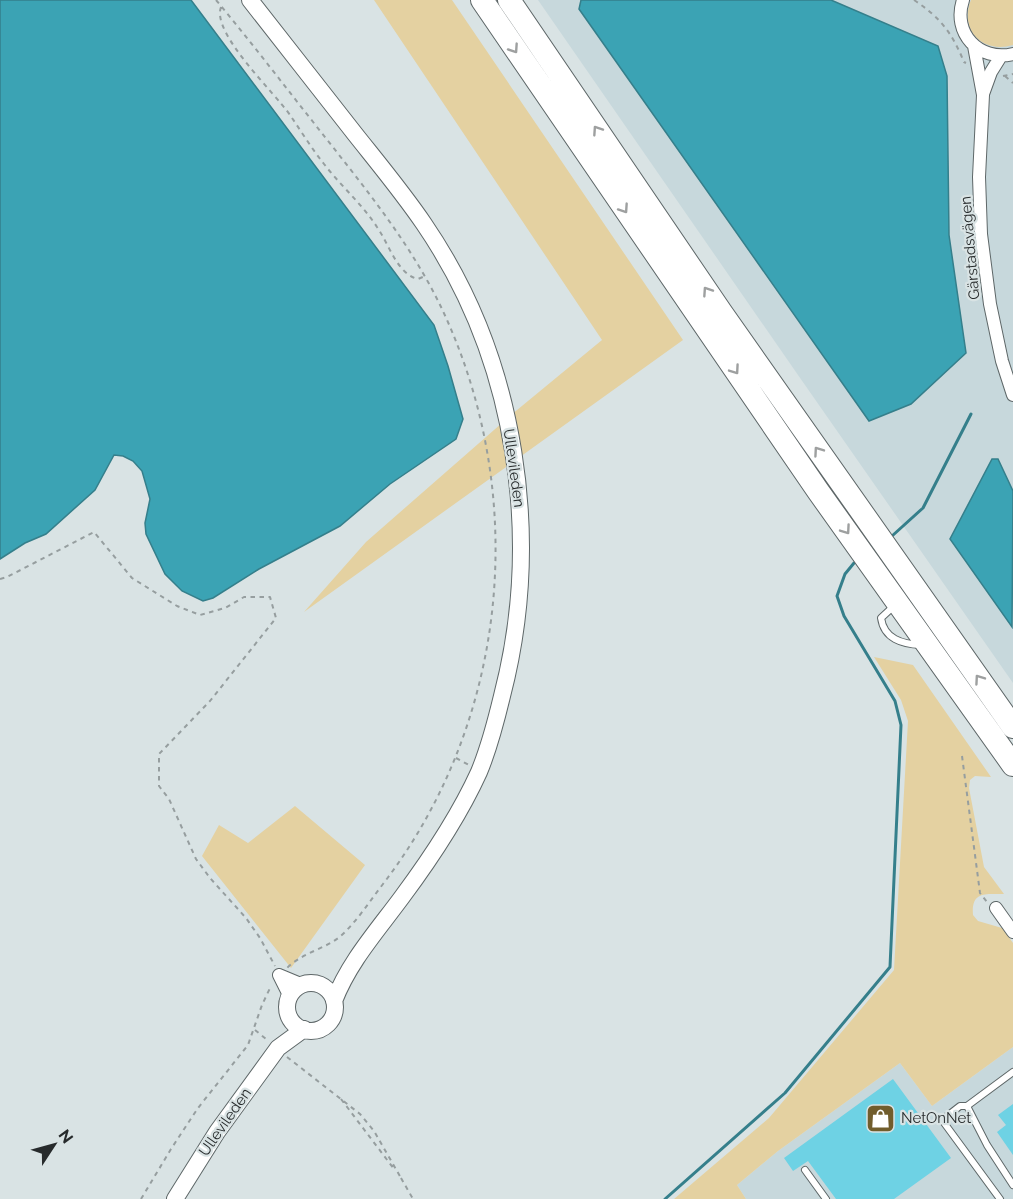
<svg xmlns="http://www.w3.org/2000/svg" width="1013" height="1199" viewBox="0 0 1013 1199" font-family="Raleway,sans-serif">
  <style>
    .built { fill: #c7d8dc }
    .green { fill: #e4d1a1 }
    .water { fill: #3ba3b4; stroke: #357f8b; stroke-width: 1.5 }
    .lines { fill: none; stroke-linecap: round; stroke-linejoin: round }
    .stream { stroke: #357f8b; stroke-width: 3 }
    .building { fill: #6ed2e4 }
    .lane-casing { stroke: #5e6768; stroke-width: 8 }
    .street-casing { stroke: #5e6768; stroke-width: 14 }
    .secondary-casing { stroke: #5e6768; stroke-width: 18 }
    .highway-casing { stroke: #5e6768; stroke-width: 24 }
    .path { stroke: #969e9f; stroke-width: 2; stroke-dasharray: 4.5 4.5; stroke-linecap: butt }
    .lane { stroke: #fff; stroke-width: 6 }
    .street { stroke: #fff; stroke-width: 12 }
    .secondary { stroke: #fff; stroke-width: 16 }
    .highway { stroke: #fff; stroke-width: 22 }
    .oneway { stroke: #9ea0a0 }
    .labels { text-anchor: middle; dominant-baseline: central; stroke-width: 4.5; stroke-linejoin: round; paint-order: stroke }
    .street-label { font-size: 15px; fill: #272b2c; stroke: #d9e3e4 }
    .poi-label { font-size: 15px; fill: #272b2c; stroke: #d9e3e4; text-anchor: start }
  </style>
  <rect width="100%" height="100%" fill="#d9e3e4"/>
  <path class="built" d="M538 0H1013V683L798 375Z
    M1013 1047V1199H746L737 1185 778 1151 900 1063 932 1106Z"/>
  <path class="green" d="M374 0H452L683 340 304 612 366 542 511 415 602 340Z
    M971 0H1013V45C982 54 959 30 971 0Z
    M874 657 913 665 991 777 975 776 970 780 969 788 984 867 1004 894C985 894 971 891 973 915L978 921 1002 928 1013 943V1047L932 1106 900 1063 778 1151 737 1185 746 1199H674L769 1118 894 970 908 721 901 700Z
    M295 806 365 865 291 968 202 856 219 825 248 843Z"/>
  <path class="water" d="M0 0H191L434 325 448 366 463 419 456 439 390 484 340 526 259 569 213 598 203 601 182 591 165 574 146 534 145 523 150 499 142 471 133 461 123 456 114 455 95 490 46 534 25 543 0 559Z
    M581 0H831L938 46 947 76 949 235 966 353 911 404 869 421 579 9Z
    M992 459H998L1013 491 1012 627 950 539Z"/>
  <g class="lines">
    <path class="stream" d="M892 536 923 508 971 414
      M665 1199 785 1093 890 967 901 725 895 701 844 616 837 596 845 574 854 563"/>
  </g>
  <path class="building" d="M893 1079 951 1158 894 1199H836L808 1161 793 1171 784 1158Z
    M1013 1104V1155L997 1132 1006 1125 998 1115Z"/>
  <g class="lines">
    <defs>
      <path id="lane" d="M895 605 881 618C884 639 902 644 921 645
        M1013 1072 967 1106 987 1145 1013 1185
        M967 1106H960L942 1120 1000 1199
        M805 1170 826 1199"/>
      <path id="street" d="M963 0C952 33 979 62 1013 54
        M974 46 983 95 979 177 981 234 990 304 1002 361 1013 395
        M983 94 991 72 1001 56
        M996 908 1013 932
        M279 975 303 985
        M279 975 290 997"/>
      <path id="secondary" d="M250 0C285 45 320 89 355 134 378 163 403 193 424 224 517 360 543 538 502 696 496 721 489 748 479 772 459 816 431 858 402 897 377 931 349 962 334 1001
        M287 1007a24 24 0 1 1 48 0a24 24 0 1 1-48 0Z
        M175 1199 217 1132 278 1048 304 1029"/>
      <path id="highway" d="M482 0 818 491 1013 765
        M509 0 721 312 1013 727"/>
    </defs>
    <use href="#lane" class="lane-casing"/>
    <use href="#street" class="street-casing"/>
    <use href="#secondary" class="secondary-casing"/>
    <use href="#highway" class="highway-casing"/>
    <path class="path" d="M216 0C252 43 286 88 321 132 365 188 411 244 442 309 530 496 509 720 383 884 370 901 359 918 344 933 328 949 304 951 287 968
      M914 0C941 18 952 33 964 62L966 63
      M221 7C211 33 275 93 290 115 301 131 312 149 324 164 341 186 362 204 377 227 389 244 397 274 418 279L425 276
      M1003 76 1013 74
      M1005 76 1013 83
      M0 579 7 577 94 532 132 578 177 606 200 615 225 608 244 597H270L276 618 210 701 159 754V786L169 799 196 859 210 878 246 918 260 938 275 966
      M962 756 980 893 987 902
      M456 758 469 765
      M255 1030 266 1039
      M287 1057 360 1114 374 1131 401 1178
      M341 1099 394 1169
      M401 1178 413 1199
      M141 1199 171 1149 198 1108 248 1045 262 1005 271 986"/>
    <use href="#lane" class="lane"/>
    <use href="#street" class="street"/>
    <use href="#secondary" class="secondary"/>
    <use href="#highway" class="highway"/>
  </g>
  <defs><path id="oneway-chevron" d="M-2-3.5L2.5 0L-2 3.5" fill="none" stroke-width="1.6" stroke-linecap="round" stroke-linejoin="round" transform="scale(1.5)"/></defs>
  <g class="oneway">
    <use href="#oneway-chevron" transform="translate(514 49) rotate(56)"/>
    <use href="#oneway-chevron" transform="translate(597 130) rotate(-124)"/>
    <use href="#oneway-chevron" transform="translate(624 209) rotate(56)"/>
    <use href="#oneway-chevron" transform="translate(707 291) rotate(-124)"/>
    <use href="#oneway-chevron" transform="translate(735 370) rotate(55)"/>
    <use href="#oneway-chevron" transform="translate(818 451) rotate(-125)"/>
    <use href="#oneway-chevron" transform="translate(846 530) rotate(55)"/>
    <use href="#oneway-chevron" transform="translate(979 679) rotate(-125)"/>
  </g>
  <defs>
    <symbol id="shop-square" viewBox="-11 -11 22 22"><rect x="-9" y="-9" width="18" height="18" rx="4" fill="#715d2c" stroke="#d9e3e4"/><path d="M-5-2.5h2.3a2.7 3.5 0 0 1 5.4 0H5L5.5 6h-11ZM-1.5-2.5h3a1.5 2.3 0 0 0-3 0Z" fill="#fff"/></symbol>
  </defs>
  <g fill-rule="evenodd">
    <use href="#shop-square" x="864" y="1102" width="33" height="33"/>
  </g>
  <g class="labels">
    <g class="street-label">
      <text transform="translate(970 248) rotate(-95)">Gärstadsvägen</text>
      <text transform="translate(514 468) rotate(82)">Ullevileden</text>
      <text transform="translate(225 1122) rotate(-55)">Ullevileden</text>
    </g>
    <g class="poi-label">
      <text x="901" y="1118">NetOnNet</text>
    </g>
  </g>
  <g transform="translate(54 1145) rotate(54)" stroke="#d9e3e4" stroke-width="4.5" paint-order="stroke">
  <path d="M0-4.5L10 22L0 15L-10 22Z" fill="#272b2c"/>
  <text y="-9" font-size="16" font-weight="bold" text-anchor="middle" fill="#272b2c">N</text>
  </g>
</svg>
